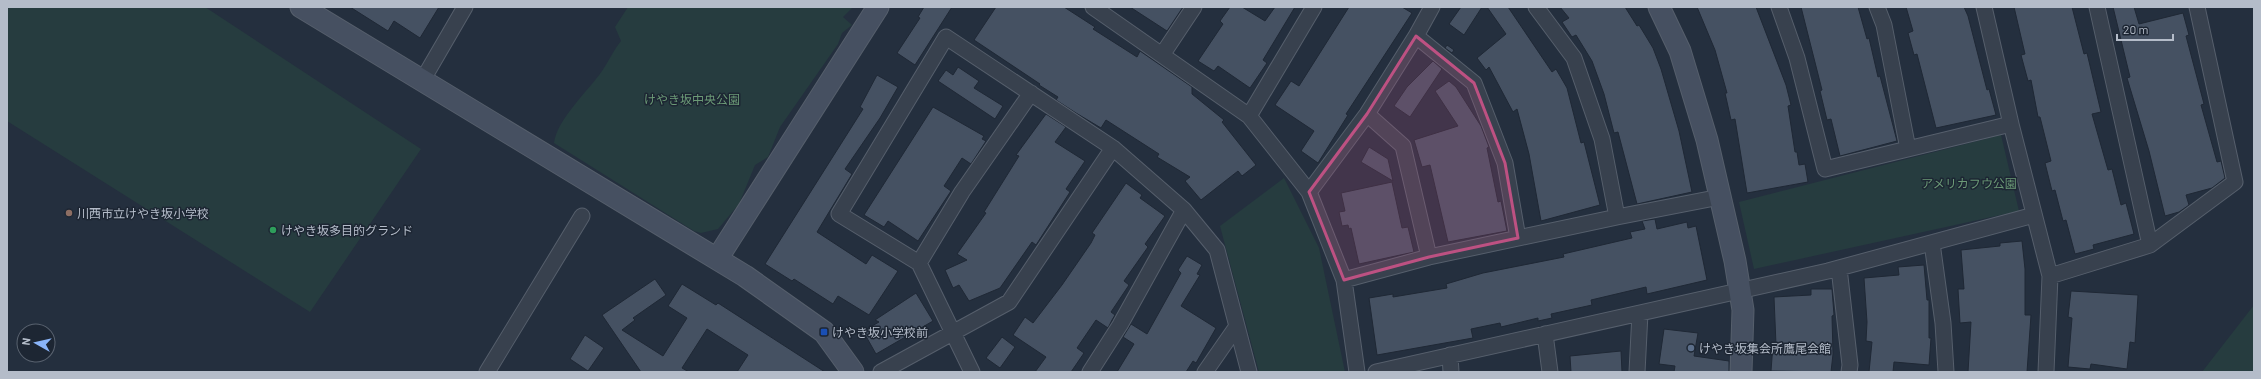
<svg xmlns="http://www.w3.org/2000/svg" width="2261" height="379" viewBox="0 0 2261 379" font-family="Barlow,'Noto Sans JP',sans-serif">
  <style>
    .green { fill: #263c3f }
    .building { fill: #455162; stroke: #1f2835 }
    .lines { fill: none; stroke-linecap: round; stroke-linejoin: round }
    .street-casing { stroke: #565f6c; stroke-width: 17 }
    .secondary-casing { stroke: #565f6c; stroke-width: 23 }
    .street { stroke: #38414e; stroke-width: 15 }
    .secondary { stroke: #465061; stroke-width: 21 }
    .marked { fill: #bd5182; fill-opacity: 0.2; stroke: #bd5182; stroke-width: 3; stroke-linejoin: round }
    .education-dot { fill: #8d6e63; stroke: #1d2633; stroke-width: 1.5 }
    .leisure-dot { fill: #2e9e5b; stroke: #1d2633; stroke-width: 1.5 }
    .transit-dot { fill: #1a4fb4; stroke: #1d2633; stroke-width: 1.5 }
    .service-dot { fill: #5c6f8a; stroke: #1d2633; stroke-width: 1.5 }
    .labels { text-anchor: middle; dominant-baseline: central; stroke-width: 3; stroke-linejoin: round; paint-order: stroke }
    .park-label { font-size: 12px; fill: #6b9a76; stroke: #1d2633 }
    .poi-label { font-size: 12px; fill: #b4bcc9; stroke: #1d2633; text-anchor: start }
  </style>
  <rect width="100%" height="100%" fill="#242f3e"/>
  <path class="green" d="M7 7H205L421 149 310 312 7 121Z
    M628 7H853L843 17 852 25 842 33 838 44 780 127 768 157 755 165 739 204 718 229 701 233 694 231 554 143C557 119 589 90 602 71 609 61 613 51 621 41L615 27Z
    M2001 135 2019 211 1754 269 1739 202Z
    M1284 178 1319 248 1345 372H1259L1220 226Z
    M2254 305V372H2202Z"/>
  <path class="building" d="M350 7H439L420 38 394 21 388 31Z
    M924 7H952L915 65 897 53 920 18 918 17Z
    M996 7H1064L1095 27 1093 29 1137 57 1140 51 1192 87V94L1224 120 1222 122 1256 165 1242 176 1238 171 1201 200 1185 181 1190 177 1157 157 1159 154 1106 120 1101 128 1076 113 1056 100 1058 97 1039 85 1040 84 974 40Z
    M1130 7H1183L1167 31Z
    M1230 7H1242L1265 21 1275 7H1295L1263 60 1267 63 1250 88 1218 66 1214 71 1198 61 1223 24 1220 21Z
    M1349 7H1402L1412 13 1346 114 1348 115 1318 163 1301 151 1314 131 1275 105 1291 81 1299 86Z
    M1461 7H1482L1464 35 1449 24Z
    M1487 7H1508L1552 72 1556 69 1567 88 1581 143 1584 142 1600 205 1541 221 1529 154 1517 109 1513 112 1489 67 1486 70 1477 58 1506 34Z
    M1560 7H1625L1637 26 1639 25 1653 48 1661 69 1679 131 1692 192 1637 204 1618 132 1614 133 1604 94 1592 61 1576 35 1572 37 1562 22 1569 18Z
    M1697 7H1756L1786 85 1791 105 1788 106 1795 152H1797L1799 165 1805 164 1808 182 1747 193 1735 119 1731 120 1725 93H1727L1715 50Z
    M1801 7H1858L1867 39 1869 38 1878 77 1880 76 1897 141 1840 156 1831 119 1827 120 1820 91 1822 90Z
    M1906 7H1964L1968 16 1987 90 1989 89 1996 115 1936 128 1917 54 1914 55 1908 33 1913 31Z
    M2014 7H2072L2084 54 2087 53 2101 112 2092 114 2108 170 2112 169 2121 205 2126 203 2134 234 2093 245 2094 249 2075 254 2066 220 2063 221 2055 190 2052 191 2045 163 2051 161 2040 117H2038L2031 80 2028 81 2021 55 2025 54Z
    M2113 7H2134L2139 24 2183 13 2189 35 2186 36 2204 104 2201 105 2217 162 2221 161 2225 178 2212 188 2186 195 2189 205 2179 212 2165 216 2149 151 2127 78 2130 77Z
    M1447 45 1454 50 1452 53 1445 48Z
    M1433 61 1442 69 1410 117 1394 106 1407 87Z
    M958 67 979 81 974 88 1003 106 995 119 938 81 946 70 953 75Z
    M877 75 898 87 880 118 845 169 852 174 817 232 866 264 872 255 898 271 869 315 838 296 833 304 794 279 792 281 765 264 863 109 860 107Z
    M1449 81 1456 87 1481 126 1489 147 1487 148 1498 202 1501 201 1507 231 1448 242 1430 165 1422 167 1414 140 1458 126 1435 91Z
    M933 107 984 136 982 139 986 141 971 164 962 158 944 186 951 191 918 241 888 221 884 227 864 215Z
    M1046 114 1066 127 1055 142 1085 161 1066 189 1070 192 1036 245 1032 242 1000 288 969 301 959 285 953 288 945 270 967 260 957 254 986 213 984 212 1019 156 1016 155Z
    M1369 147 1388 159 1393 181 1361 162Z
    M1392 182 1402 228 1408 227 1414 252 1359 264 1351 228 1349 229 1348 225 1342 226 1339 212 1345 211 1341 193Z
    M1126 183 1142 195 1140 198 1165 216 1145 244 1148 247 1124 281 1129 285 1111 312 1115 315 1112 320 1108 328 1096 320 1077 348 1084 353 1071 372H1035L1046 357 1013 335 1025 317 1033 323 1062 285 1091 243 1095 235 1092 233Z
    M1655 219 1657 229 1687 222 1688 228 1696 226 1707 280 1647 294 1646 287 1591 300 1592 305 1551 314 1552 318 1538 321V318L1501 327 1500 323 1471 329 1473 338 1377 355 1369 298 1393 294V297L1447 288 1446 284 1483 273 1564 257 1563 254 1632 238 1630 232 1645 229 1642 221Z
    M2022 241 2025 269V315H2031L2027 372H1968L1971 322 1960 323 1958 289H1964L1961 250 2000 246V243Z
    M1187 256 1202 265 1197 274 1200 275 1181 306 1216 328 1196 363 1193 361 1186 372H1117L1134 344 1123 337 1131 324 1147 334 1181 273 1178 270Z
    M1924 265 1927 300H1929V338H1931L1929 365 1894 362 1893 372H1869L1872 342 1866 341 1867 322 1864 278 1899 275 1898 267Z
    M655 279 666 295 633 318 635 320 622 330 663 356 687 318 668 306 682 284 716 305 718 303 825 372H737L748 355 707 329 682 368 689 372H641L602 315Z
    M1811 289H1832L1834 315 1832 316 1833 354 1831 372 1771 371 1773 344 1776 345 1774 297 1811 295Z
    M2071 291 2138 295 2135 343 2130 342 2127 369 2091 364 2090 369 2068 367 2072 318 2068 317Z
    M916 293 933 321 876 354 863 331 879 322 875 320Z
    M1664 329 1698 333 1694 356 1729 361V372H1674L1675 366 1659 364Z
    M585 335 604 348 588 371 570 359Z
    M1002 337 1015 347 1000 368 986 358Z
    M1621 351 1622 372H1571L1570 356Z"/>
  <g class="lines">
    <defs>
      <path id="street" d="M1093 7 1249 116 1314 7
        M1432 7 1416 36 1474 83 1505 163 1518 238
        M1779 7 1797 58 1825 169 2011 124 1984 7
        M1877 7 1884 25 1908 149
        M2097 7 2150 245
        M1162 55 1194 7
        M422 81 465 7
        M1367 114 1403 146 1429 257
        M1249 116 1309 192 1344 280 1357 372
        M2011 124 2050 276
        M1309 192 1367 114 1416 36
        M1617 217 1720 197
        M1932 243 1943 323 1946 372
        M919 263 962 192 1031 93
        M1839 268 1850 365 1849 372
        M1344 280 1429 257 1617 217 1602 139 1574 58 1536 7
        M1545 334 1550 372
        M1450 355 1451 372
        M487 372 582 216
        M881 372 1009 302 1113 148
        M972 372 919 263 839 214 946 37 1113 148 1184 210 1217 250 1249 372
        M1090 372 1120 325 1184 210
        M1205 372 1237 326
        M1376 372 1828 271 2034 215
        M1637 372 1640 313
        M2046 372 2050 276 2150 245 2235 182 2197 7"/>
      <path id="secondary" d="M301 7 745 276 824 332 853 372
        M1659 7 1680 51 1707 140 1735 261 1743 310 1741 372
        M717 259 878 7"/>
    </defs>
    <use href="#street" class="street-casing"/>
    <use href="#secondary" class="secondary-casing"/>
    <use href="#street" class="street"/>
    <use href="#secondary" class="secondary"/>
  </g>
  <path class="marked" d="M1416 36 1474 83 1505 163 1518 238 1429 257 1344 280 1309 192 1367 114Z"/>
  <circle class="education-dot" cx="69" cy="213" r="4"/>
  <circle class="leisure-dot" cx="273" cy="230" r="4"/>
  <rect class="transit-dot" x="820" y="328" width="8" height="8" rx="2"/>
  <circle class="service-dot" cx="1691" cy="348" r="4"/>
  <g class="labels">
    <g class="park-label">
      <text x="692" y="99">けやき坂中央公園</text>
      <text x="1969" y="183">アメリカフウ公園</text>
    </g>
    <g class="poi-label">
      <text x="77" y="213">川西市立けやき坂小学校</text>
      <text x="281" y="230">けやき坂多目的グランド</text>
      <text x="832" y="332">けやき坂小学校前</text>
      <text x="1699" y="348">けやき坂集会所鷹尾会館</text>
    </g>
  </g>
  <rect width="2261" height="379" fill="none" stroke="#b4bcc9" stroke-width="16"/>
  <g transform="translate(36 343) rotate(278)"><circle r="19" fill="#1d2633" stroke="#59626f"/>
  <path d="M0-3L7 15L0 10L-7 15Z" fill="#8ab4f8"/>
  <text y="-6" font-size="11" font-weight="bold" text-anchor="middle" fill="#b4bcc9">N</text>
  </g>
  <path d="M2117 34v6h56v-6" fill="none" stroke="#b4bcc9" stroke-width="2"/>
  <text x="2123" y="34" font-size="12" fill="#b4bcc9" stroke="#1d2633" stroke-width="3" paint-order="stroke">20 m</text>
</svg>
